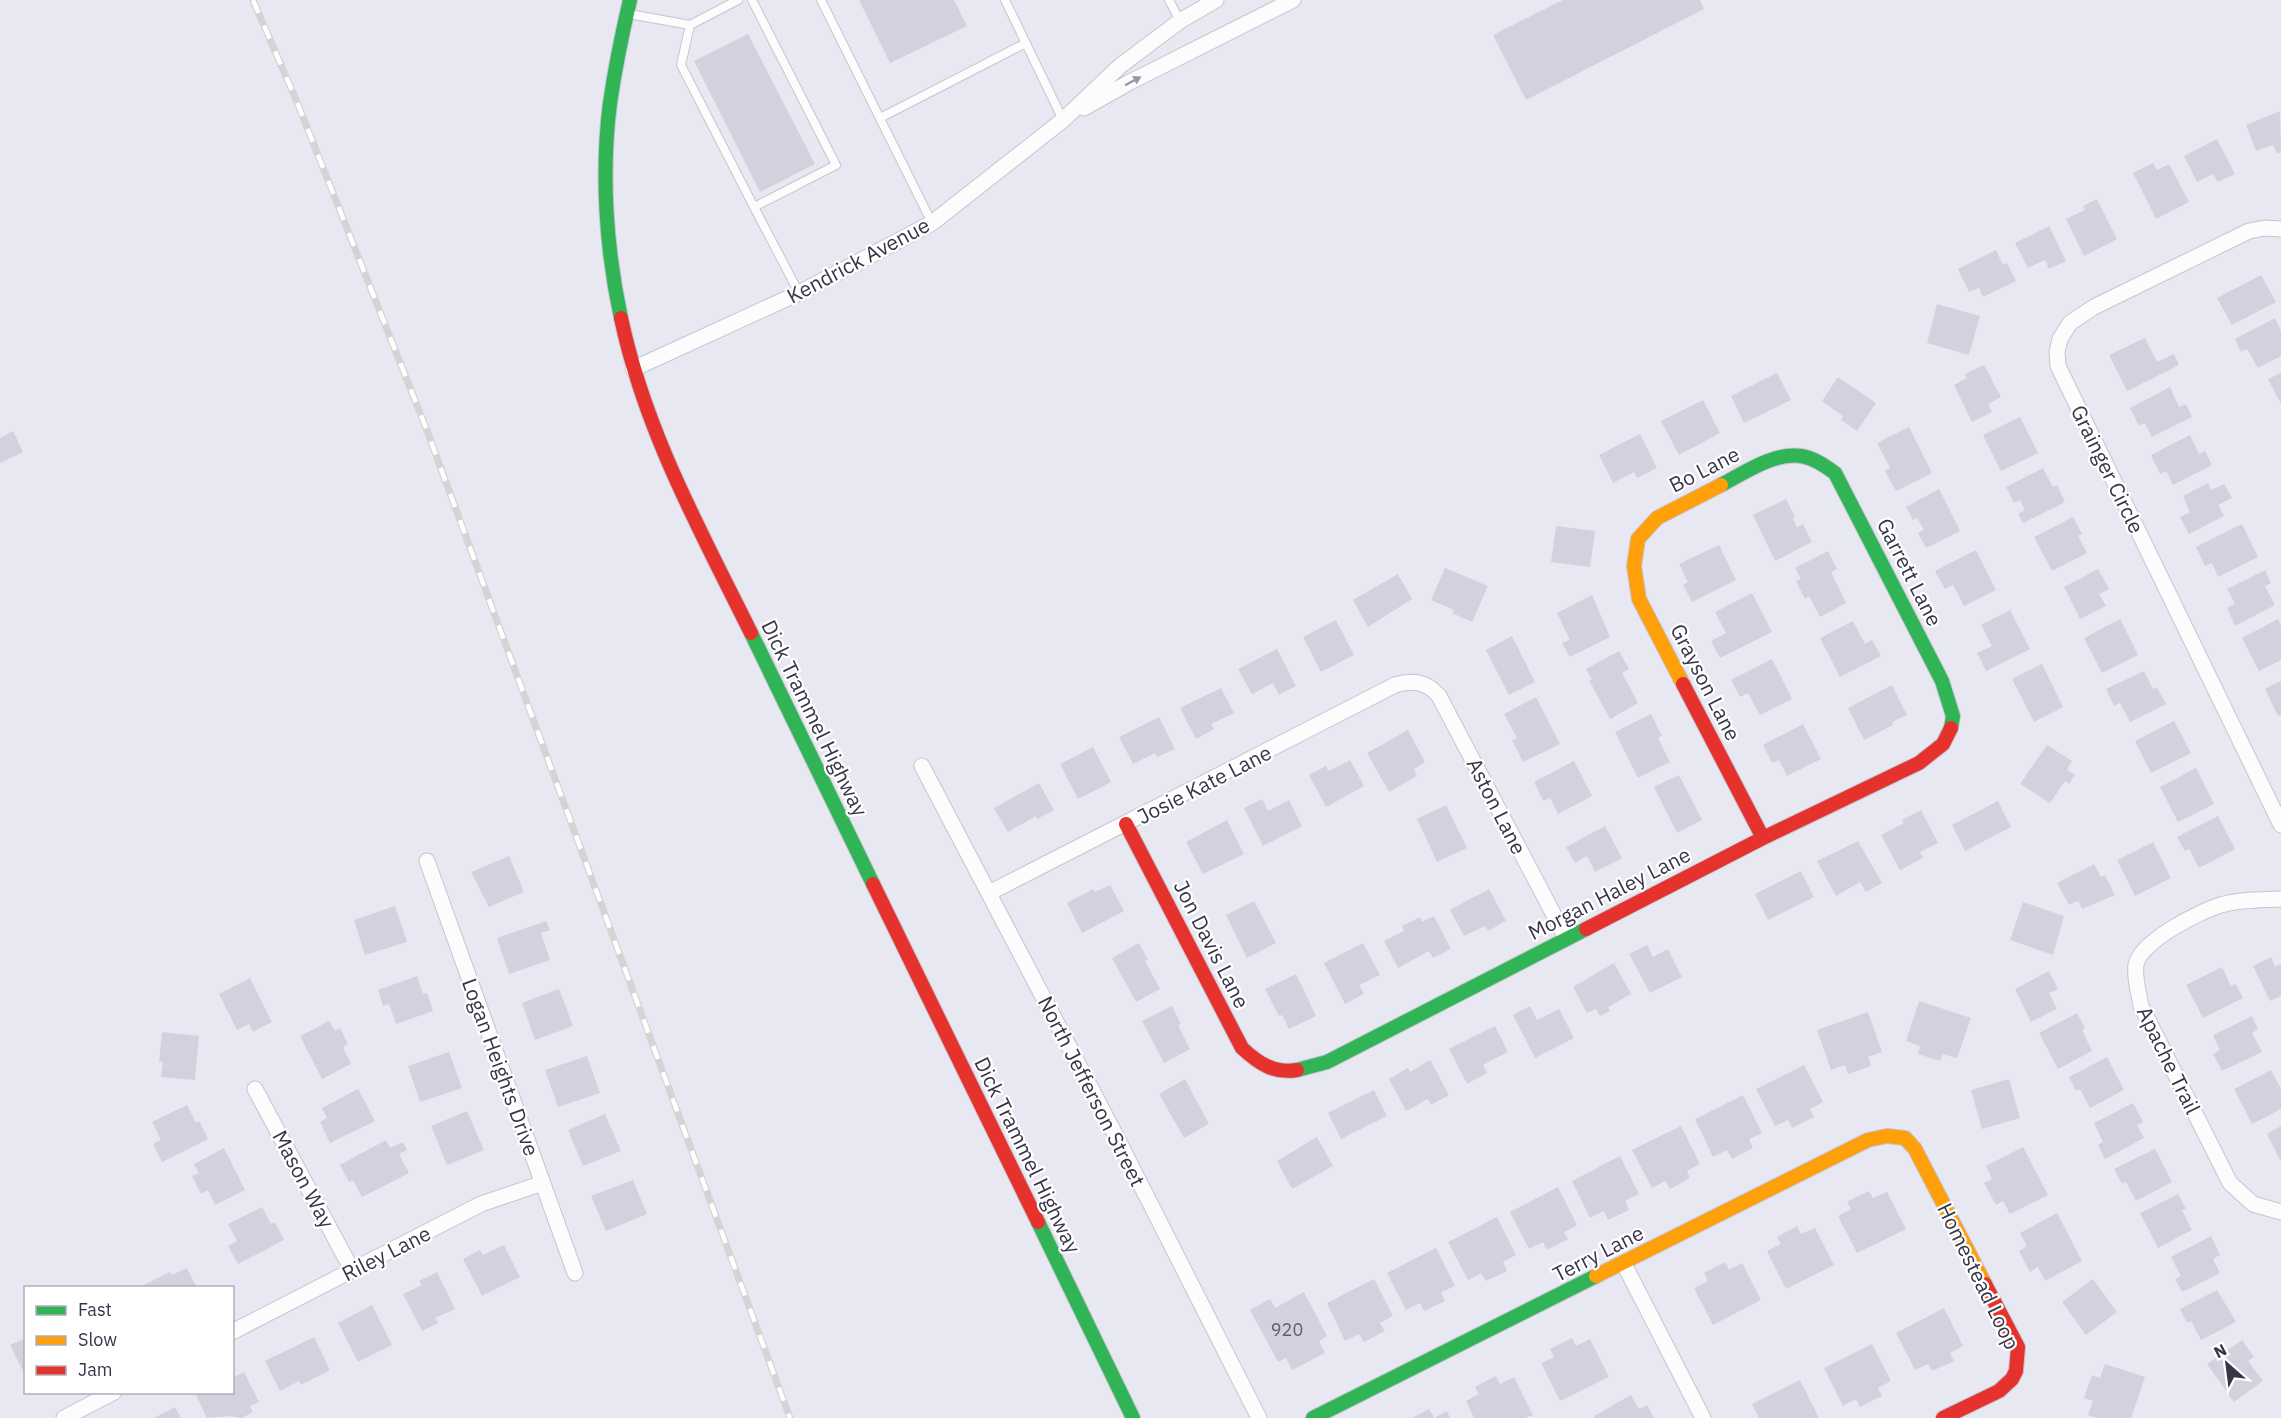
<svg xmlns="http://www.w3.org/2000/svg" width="2281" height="1418" viewBox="0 0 2281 1418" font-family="'IBM Plex Sans',sans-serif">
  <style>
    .building { fill: #d2d1de }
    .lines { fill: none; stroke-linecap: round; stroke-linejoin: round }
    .lane-casing { stroke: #c5c4d1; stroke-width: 10 }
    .street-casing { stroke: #c5c4d1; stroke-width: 17 }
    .fast-casing { stroke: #c5c4d1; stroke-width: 16 }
    .slow-casing { stroke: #c5c4d1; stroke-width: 16 }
    .jam-casing { stroke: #c5c4d1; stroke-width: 16 }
    .lane { stroke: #fcfcfd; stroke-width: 8 }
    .street { stroke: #fcfcfd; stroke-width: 15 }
    .fast { stroke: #30b455; stroke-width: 14 }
    .slow { stroke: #ff9f0a; stroke-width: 14 }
    .jam { stroke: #e5322d; stroke-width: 14 }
    .rail-casing { stroke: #d4d4d7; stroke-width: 7 }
    .rail { stroke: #fff; stroke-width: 4.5; stroke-dasharray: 14; stroke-linecap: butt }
    .oneway { fill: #9a98a3 }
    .labels { text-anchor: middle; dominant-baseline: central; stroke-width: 4.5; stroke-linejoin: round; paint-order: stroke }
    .number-label { font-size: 18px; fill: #605e70 }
    .street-label { font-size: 21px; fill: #383549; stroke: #fff }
  </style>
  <rect width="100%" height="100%" fill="#e8e8f2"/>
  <path class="building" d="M859 0H954L967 26 890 63Z
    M1563 0H1700L1704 9 1526 100 1493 35Z
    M748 34 815 164 760 192 694 61Z
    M2280 111 2281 152 2277 154 2273 145 2256 151 2246 125Z
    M2217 139 2235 174 2218 182 2213 174 2197 182 2184 156Z
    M2153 163 2157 170 2169 164 2189 202 2156 219 2133 173Z
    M2097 199 2117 239 2084 256 2066 219 2085 210 2083 206Z
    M2049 226 2066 261 2049 269 2045 260 2028 268 2015 243Z
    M1996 250 2003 265 2007 263 2016 281 1983 297 1979 288 1969 292 1958 269Z
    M2261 275 2276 302 2232 325 2217 298Z
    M1937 304 1980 316 1969 355 1927 343Z
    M2275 318 2281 331V356L2258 368 2247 349 2241 352 2235 339Z
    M2145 338 2157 362 2174 354 2179 365 2127 391 2109 355Z
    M1984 365 2001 397 1988 404 1992 412 1972 422 1954 385 1967 378 1965 374Z
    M1777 373 1791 400 1744 423 1731 396Z
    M2281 373V404L2268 379Z
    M1838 377 1876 403 1857 431 1841 420 1843 416 1822 401Z
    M2170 387 2179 407 2186 404 2192 417 2152 437 2145 423 2139 426 2130 408Z
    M1703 400 1720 433 1679 455 1661 421Z
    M2020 417 2038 453 2001 471 1983 435Z
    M1909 427 1932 473 1896 491 1885 471 1890 468 1877 443Z
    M13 431 23 452 0 463V438Z
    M1640 434 1657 468 1637 478 1634 472 1613 483 1599 455Z
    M2190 435 2199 454 2205 451 2212 465 2173 485 2166 471 2160 474 2151 455Z
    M2043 468 2053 487 2057 485 2065 502 2023 523 2018 514 2025 510 2020 500 2014 503 2006 487Z
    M2208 483 2211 490 2224 484 2232 498 2218 505 2224 516 2189 534 2180 517 2190 512 2183 496Z
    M1939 489 1960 531 1926 548 1918 533 1924 530 1917 518 1913 520 1906 507Z
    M1786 499 1795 517 1793 518 1797 527 1803 524 1812 542 1775 561 1753 515Z
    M2073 517 2082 534 2078 536 2087 553 2052 571 2034 537Z
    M2242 524 2258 557 2218 577 2212 563 2205 566 2196 547Z
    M1556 526 1595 531 1590 567 1551 562Z
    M1719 545 1736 580 1692 602 1683 585 1688 582 1679 564Z
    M1976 550 1996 590 1964 606 1953 585 1945 589 1935 571Z
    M1828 551 1837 569 1831 572 1846 603 1820 617 1809 596 1805 599 1796 581 1801 579 1795 568Z
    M1445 568 1488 586 1472 622 1452 613 1454 610 1431 600Z
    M2098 569 2109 589 2099 594 2106 606 2080 619 2064 587Z
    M2265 570 2271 583 2265 586 2275 605 2235 626 2227 608 2235 604 2227 589Z
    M1398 574 1412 599 1368 627 1353 600Z
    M1752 593 1772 632 1720 658 1711 641 1726 633 1715 612Z
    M1592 595 1610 637 1570 657 1562 643 1570 640 1557 613Z
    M2010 610 2030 649 1986 671 1977 653 1992 646 1981 625Z
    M2120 619 2138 655 2102 673 2084 638Z
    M2278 619 2281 625V660L2259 671 2242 638Z
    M1336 620 1354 655 1321 672 1303 637Z
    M1853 621 1865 644 1872 640 1881 656 1840 677 1820 638Z
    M1512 636 1535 682 1509 695 1486 650Z
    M1277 649 1296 686 1279 695 1273 683 1252 694 1238 669Z
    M1619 651 1629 669 1622 673 1638 703 1610 719 1589 680 1592 679 1586 669Z
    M1772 659 1792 699 1760 715 1748 693 1740 697 1731 680Z
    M2042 664 2063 707 2034 722 2012 679Z
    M2144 671 2153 689 2157 687 2166 704 2130 722 2120 703 2114 706 2106 689Z
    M2281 681V715L2278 716 2265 689Z
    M1892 685 1907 715 1892 722 1893 725 1864 740 1848 708Z
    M1221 688 1234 713 1211 724 1214 729 1196 739 1180 708Z
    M1536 697 1560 744 1523 762 1512 740 1517 738 1504 714Z
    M1651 714 1662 736 1658 738 1670 762 1638 778 1615 732Z
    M1159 717 1175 749 1157 757 1155 753 1133 764 1119 737Z
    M2174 721 2191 753 2151 773 2135 741Z
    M1803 724 1821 759 1787 776 1779 760 1772 763 1763 745Z
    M1408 730 1425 762 1414 769 1417 776 1389 792 1367 753Z
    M2047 745 2072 761 2067 770 2075 775 2069 784 2065 781 2050 803 2020 784Z
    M1093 747 1111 782 1078 799 1060 764Z
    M1350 760 1364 786 1326 807 1309 775 1326 766 1329 771Z
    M1574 761 1592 796 1558 814 1550 798 1543 801 1534 782Z
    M2196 768 2214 804 2178 822 2160 787Z
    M1679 775 1702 820 1677 833 1654 787Z
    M1039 783 1054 810 1037 819 1036 816 1008 832 994 808Z
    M1262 799 1268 811 1289 800 1302 826 1263 846 1244 808Z
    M1998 801 2011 827 1965 851 1952 825Z
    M1446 805 1467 848 1437 862 1417 819Z
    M1921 810 1938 843 1920 852 1923 858 1900 870 1881 835 1904 823 1902 820Z
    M2218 816 2235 849 2199 868 2189 849 2185 851 2177 837Z
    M1227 820 1244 854 1203 874 1186 842Z
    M1605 826 1622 858 1595 872 1587 856 1575 863 1566 847Z
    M1858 841 1882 883 1866 892 1860 882 1836 896 1817 861Z
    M2153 842 2171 878 2135 896 2117 860Z
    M509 856 524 892 489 907 471 872Z
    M2094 864 2101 877 2105 875 2115 895 2082 909 2078 901 2069 905 2057 883Z
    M1801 871 1814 897 1768 920 1755 894Z
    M1110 885 1124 911 1082 933 1067 903 1093 889 1095 892Z
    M1489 889 1506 921 1488 931 1485 926 1464 936 1450 910Z
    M1254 901 1276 943 1247 958 1226 915Z
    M2023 902 2064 916 2053 955 2010 940Z
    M395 906 407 942 365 955 354 920Z
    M1434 916 1451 949 1433 958 1429 951 1398 968 1384 941 1404 931 1402 926 1420 917 1422 922Z
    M546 921 550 930 541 933 550 960 509 974 497 938Z
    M1139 943 1148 960 1145 961 1160 989 1136 1002 1112 958Z
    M1363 943 1380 975 1359 985 1364 994 1345 1004 1324 963Z
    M1647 945 1653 957 1668 949 1682 977 1650 993 1629 954Z
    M2271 957 2275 967 2281 964V996L2270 1001 2253 966Z
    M1614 963 1631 994 1608 1007 1610 1011 1600 1016 1596 1009 1587 1013 1573 987Z
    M2222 967 2231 986 2236 984 2243 998 2203 1018 2186 985Z
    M2049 971 2058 989 2049 993 2057 1009 2031 1022 2015 989Z
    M1296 974 1316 1016 1289 1029 1282 1015 1279 1016 1265 989Z
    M417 976 423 994 427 993 433 1011 396 1024 389 1004 383 1006 378 990Z
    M250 978 272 1022 253 1032 249 1024 237 1030 219 994Z
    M559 989 573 1026 535 1040 522 1003Z
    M1919 1001 1971 1018 1957 1058 1943 1054 1940 1061 1918 1054 1920 1046 1906 1041Z
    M1172 1006 1181 1024 1178 1025 1190 1049 1164 1063 1142 1021Z
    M1530 1006 1537 1020 1559 1009 1574 1038 1535 1058 1513 1015Z
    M1868 1012 1882 1052 1868 1057 1871 1066 1848 1074 1845 1065 1831 1070 1817 1030Z
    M2077 1013 2085 1028 2082 1030 2092 1051 2058 1069 2039 1033Z
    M2252 1016 2258 1029 2252 1033 2262 1052 2222 1071 2213 1054 2220 1050 2213 1035Z
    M329 1021 335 1031 340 1028 348 1044 343 1047 351 1064 322 1079 300 1036Z
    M1495 1026 1508 1052 1483 1065 1487 1073 1467 1084 1449 1049Z
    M162 1032 199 1036 195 1080 161 1077 163 1062H159Z
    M449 1052 462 1088 420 1102 408 1066Z
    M587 1056 600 1093 558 1107 545 1070Z
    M2107 1057 2124 1090 2090 1108 2080 1089 2076 1091 2069 1077Z
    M1430 1060 1449 1095 1431 1105 1428 1099 1406 1111 1389 1079 1408 1068 1410 1072Z
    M1804 1065 1823 1102 1810 1109 1814 1117 1792 1128 1788 1120 1775 1126 1756 1089Z
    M2271 1070 2281 1089V1109L2252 1124 2234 1089Z
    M1185 1079 1209 1124 1184 1138 1159 1094Z
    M2009 1079 2020 1118 1982 1129 1971 1090Z
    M358 1089 375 1121 330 1143 320 1122 327 1118 322 1108Z
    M1374 1090 1387 1116 1341 1139 1328 1113Z
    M1743 1095 1762 1133 1749 1139 1753 1148 1732 1159 1727 1150 1713 1157 1695 1119Z
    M2133 1103 2143 1122 2137 1125 2144 1138 2105 1159 2098 1145 2103 1142 2094 1123Z
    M187 1105 196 1123 199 1121 208 1139 162 1162 153 1144 161 1140 152 1122Z
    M467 1111 484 1150 447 1165 431 1126Z
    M605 1114 621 1151 583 1166 568 1130Z
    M1681 1126 1700 1164 1687 1171 1690 1178 1670 1189 1665 1181 1652 1188 1632 1150Z
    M2281 1126V1162L2267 1134Z
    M1317 1137 1333 1166 1292 1189 1277 1161Z
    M386 1140 390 1148 403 1142 407 1150 399 1154 409 1173 362 1197 353 1180 349 1182 340 1165Z
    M2023 1147 2048 1195 2010 1214 2003 1201 1996 1205 1984 1183 1992 1179 1986 1166Z
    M224 1148 245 1190 215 1205 208 1190 201 1194 192 1176 199 1173 194 1164Z
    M2155 1149 2172 1182 2136 1201 2126 1182 2122 1184 2114 1169Z
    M1620 1156 1639 1194 1625 1201 1629 1210 1608 1220 1604 1211 1590 1218 1572 1181Z
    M633 1180 647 1214 606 1231 591 1196Z
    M1558 1187 1577 1225 1564 1232 1568 1239 1547 1250 1543 1242 1529 1249 1510 1212Z
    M1869 1191 1873 1198 1887 1192 1906 1229 1857 1253 1838 1216 1851 1209 1847 1202Z
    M2178 1194 2186 1209 2182 1210 2192 1230 2158 1248 2140 1213Z
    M262 1207 271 1224 275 1222 284 1240 238 1264 228 1246 237 1241 228 1224Z
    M2057 1213 2082 1261 2045 1281 2038 1267 2030 1272 2019 1251 2027 1246 2020 1233Z
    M1497 1217 1516 1255 1503 1262 1507 1271 1486 1281 1481 1273 1468 1280 1448 1242Z
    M1797 1226 1801 1234 1815 1228 1834 1265 1786 1289 1767 1251 1781 1244 1777 1237Z
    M2211 1236 2220 1255 2213 1259 2220 1273 2182 1292 2175 1279 2181 1276 2171 1257Z
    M504 1245 520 1277 482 1296 463 1259 480 1250 483 1255Z
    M1436 1248 1455 1286 1441 1292 1445 1301 1424 1311 1420 1303 1406 1310 1387 1273Z
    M1725 1262 1729 1270 1742 1263 1761 1300 1713 1325 1694 1288 1708 1281 1704 1273Z
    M187 1268 197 1288H146L144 1285 170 1272 172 1275Z
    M437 1272 455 1309 435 1318 438 1323 422 1331 403 1294 422 1285 419 1281Z
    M1374 1279 1393 1316 1380 1323 1385 1331 1364 1342 1359 1334 1345 1341 1327 1303Z
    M2093 1279 2117 1312 2086 1335 2062 1302Z
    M2217 1290 2236 1322 2201 1340 2191 1321 2187 1323 2180 1309Z
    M1304 1292 1327 1336 1319 1341 1325 1353 1292 1370 1286 1358 1278 1362 1250 1310 1270 1299 1275 1308Z
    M372 1305 392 1345 358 1362 338 1323Z
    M1944 1308 1963 1346 1950 1353 1954 1361 1932 1371 1928 1364 1915 1370 1896 1333Z
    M314 1337 330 1370 301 1385 299 1381 280 1391 265 1361Z
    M26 1338V1377L10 1345Z
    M1572 1338 1576 1346 1590 1339 1609 1377 1560 1401 1541 1363 1554 1357 1550 1349Z
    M2242 1340 2254 1357 2248 1361 2263 1381 2234 1402 2207 1364Z
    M1872 1344 1891 1381 1878 1388 1882 1396 1860 1407 1856 1399 1843 1406 1824 1368Z
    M2105 1364 2145 1377 2131 1418H2098L2088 1415 2093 1401 2084 1398 2092 1375 2100 1378Z
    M244 1372 259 1402 250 1406 253 1412 242 1418 230 1416 207 1418 196 1395 202 1392H232V1378Z
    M1496 1376 1500 1384 1514 1377 1533 1415 1525 1418H1474L1466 1401 1479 1394 1475 1387Z
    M1800 1380 1819 1418H1759L1752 1404Z
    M1631 1395 1639 1409 1647 1405 1654 1418H1595L1594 1416Z
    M175 1407 181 1418H154Z
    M1429 1409 1434 1418 1447 1411 1450 1418H1412Z"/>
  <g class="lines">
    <defs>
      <path id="lane" d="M752 0 836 165 754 207 799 293
        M821 0 932 223
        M1005 0 1063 120
        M1169 0 1180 21
        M629 14 690 25 738 0
        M690 25 681 65 754 207
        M880 118 1026 43"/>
      <path id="street" d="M1084 108 1130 82 1293 0
        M2281 229 2265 228 2249 231 2094 307 2070 323 2060 339 2057 352 2058 366 2281 825
        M633 369 799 293 932 223 1063 120 1120 66 1180 21 1216 0
        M922 766 1117 1138 1259 1418
        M427 861 575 1273
        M989 893 1395 685C1413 680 1426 681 1439 696L1566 938
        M2281 899C2262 900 2240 899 2221 905 2200 911 2139 942 2136 965 2134 978 2139 993 2141 1006L2230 1183 2253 1204 2281 1212
        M255 1089 352 1270
        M1624 1264 1703 1418
        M232 1332 481 1204 543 1183
        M64 1418 114 1392"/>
      <path id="fast" d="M621 318C606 249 601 173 610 103 615 69 622 34 630 0
        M1721 485C1744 473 1774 452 1801 456 1814 458 1825 466 1835 473L1942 681 1953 716 1951 728
        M751 633 873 884
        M1297 1070 1327 1062 1586 929
        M1038 1222 1133 1418
        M1313 1418 1596 1276"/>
      <path id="slow" d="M1683 684 1639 599 1634 566 1638 539 1657 518 1721 485
        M1596 1276 1868 1140 1887 1136 1905 1138 1915 1149 1985 1284"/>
      <path id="jam" d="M621 318C645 431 700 530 751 633
        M1683 684 1763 838
        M1126 824 1242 1048C1258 1063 1274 1074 1297 1070
        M873 884 1038 1222
        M1586 929 1763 838 1919 763 1943 744 1951 728
        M1943 1418 1999 1391 2012 1379 2016 1371 2018 1347 1985 1284"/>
    </defs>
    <use href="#lane" class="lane-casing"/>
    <use href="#street" class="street-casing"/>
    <use href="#fast" class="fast-casing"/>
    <use href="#slow" class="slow-casing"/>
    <use href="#jam" class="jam-casing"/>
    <use href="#lane" class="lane"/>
    <use href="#street" class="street"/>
    <use href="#fast" class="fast"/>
    <use href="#slow" class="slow"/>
    <use href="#jam" class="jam"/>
    <defs>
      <path id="rail" d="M253 0 297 102 426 428 790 1418"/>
    </defs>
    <use href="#rail" class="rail-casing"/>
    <use href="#rail" class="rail"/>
  </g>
  <defs><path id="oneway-solid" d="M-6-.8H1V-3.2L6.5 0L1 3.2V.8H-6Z" transform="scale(1.5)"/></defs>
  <use class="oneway" href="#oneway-solid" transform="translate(1133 81) rotate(-28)"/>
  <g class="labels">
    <g class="number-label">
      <text x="1287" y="1329">920</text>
    </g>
    <g class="street-label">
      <text transform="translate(858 260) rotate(-28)">Kendrick Avenue</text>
      <text transform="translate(1704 469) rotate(-27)">Bo Lane</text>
      <text transform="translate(2108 469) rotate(64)">Grainger Circle</text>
      <text transform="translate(1910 572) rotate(63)">Garrett Lane</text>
      <text transform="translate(1706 682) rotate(63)">Grayson Lane</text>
      <text transform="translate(815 718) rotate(64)">Dick Trammel Highway</text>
      <text transform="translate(1204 784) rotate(-27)">Josie Kate Lane</text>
      <text transform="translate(1497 806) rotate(63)">Aston Lane</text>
      <text transform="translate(1609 893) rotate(-27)">Morgan Haley Lane</text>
      <text transform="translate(1212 944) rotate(63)">Jon Davis Lane</text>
      <text transform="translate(2169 1060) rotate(64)">Apache Trail</text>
      <text transform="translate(501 1067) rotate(70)">Logan Heights Drive</text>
      <text transform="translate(1092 1091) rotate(63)">North Jefferson Street</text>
      <text transform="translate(1028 1155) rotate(64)">Dick Trammel Highway</text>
      <text transform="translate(304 1179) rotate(62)">Mason Way</text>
      <text transform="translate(386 1253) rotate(-27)">Riley Lane</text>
      <text transform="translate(1598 1253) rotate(-27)">Terry Lane</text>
      <text transform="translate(1979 1276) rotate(64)">Homestead Loop</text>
    </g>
  </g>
  <rect x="24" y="1286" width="210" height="108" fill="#ffffff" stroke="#afaeb6" stroke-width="1.5"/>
  <rect x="36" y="1306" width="30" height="9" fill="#30b455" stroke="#afaeb6" stroke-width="1.5"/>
  <text x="78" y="1316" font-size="18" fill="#383549">Fast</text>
  <rect x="36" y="1336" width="30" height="9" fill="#ff9f0a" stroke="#afaeb6" stroke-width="1.5"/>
  <text x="78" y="1346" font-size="18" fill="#383549">Slow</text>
  <rect x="36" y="1366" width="30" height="9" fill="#e5322d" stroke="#afaeb6" stroke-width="1.5"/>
  <text x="78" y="1376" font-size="18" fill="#383549">Jam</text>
  <g transform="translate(2227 1364) rotate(332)" stroke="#ffffff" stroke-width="4.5" paint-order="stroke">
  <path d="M0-4.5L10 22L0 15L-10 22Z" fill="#383549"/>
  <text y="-9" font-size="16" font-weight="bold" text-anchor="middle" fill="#383549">N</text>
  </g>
</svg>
